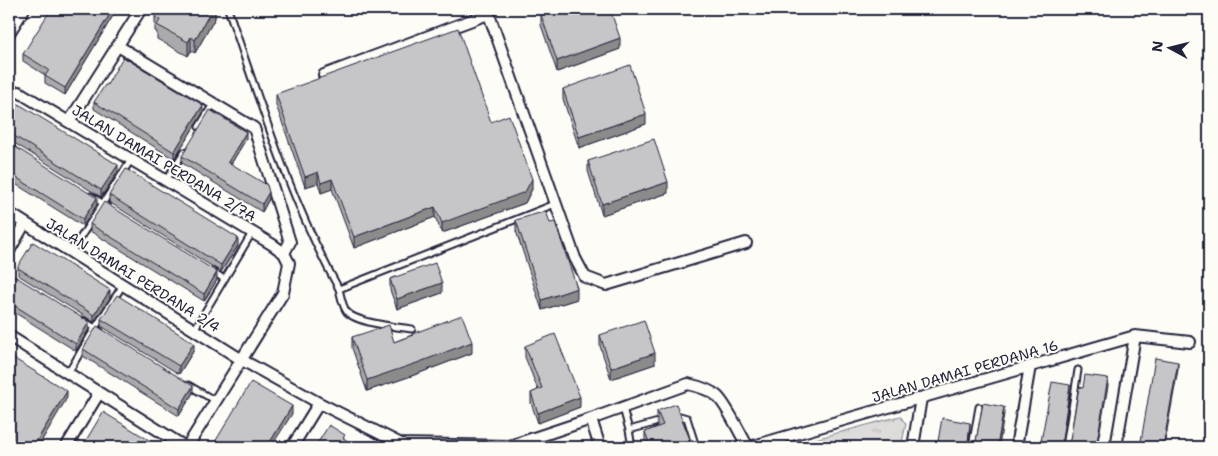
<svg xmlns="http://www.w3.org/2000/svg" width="1218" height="456" viewBox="0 0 1218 456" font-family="'Shantell Sans',sans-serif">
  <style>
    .industrial { fill: url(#industrial-grid) }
    .grass { fill: url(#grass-tufts); stroke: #807f8b }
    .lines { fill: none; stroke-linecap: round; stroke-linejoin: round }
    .lane-casing { stroke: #22223b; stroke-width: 9 }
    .street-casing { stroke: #22223b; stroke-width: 14 }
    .lane { stroke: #fdfcf7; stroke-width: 5 }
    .street { stroke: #fdfcf7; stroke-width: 10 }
    .wall { fill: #aaaaac; stroke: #22223b }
    .shaded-wall { fill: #8b8b8c; stroke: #22223b }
    .building { fill: #c6c6c8; stroke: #22223b }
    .labels { text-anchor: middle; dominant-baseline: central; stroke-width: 4; stroke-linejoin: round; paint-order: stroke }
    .street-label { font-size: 14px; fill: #22223b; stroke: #fdfcf7 }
  </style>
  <defs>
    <pattern id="industrial-grid" width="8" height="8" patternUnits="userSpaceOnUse" patternTransform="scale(1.25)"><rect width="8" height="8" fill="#ecece9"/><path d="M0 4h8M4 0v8" fill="none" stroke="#cacac9"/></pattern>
    <pattern id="grass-tufts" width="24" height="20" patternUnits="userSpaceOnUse" patternTransform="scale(1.25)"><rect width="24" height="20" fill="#dddcdb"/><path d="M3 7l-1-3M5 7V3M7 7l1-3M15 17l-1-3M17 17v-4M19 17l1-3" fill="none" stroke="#bdbcbd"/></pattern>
  </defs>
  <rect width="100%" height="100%" fill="#fdfcf7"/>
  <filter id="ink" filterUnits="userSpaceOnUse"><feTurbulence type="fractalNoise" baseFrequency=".02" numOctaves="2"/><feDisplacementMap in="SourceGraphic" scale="10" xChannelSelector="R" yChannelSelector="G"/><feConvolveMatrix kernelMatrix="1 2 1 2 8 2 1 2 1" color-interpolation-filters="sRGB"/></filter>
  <g filter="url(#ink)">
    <path class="industrial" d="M1209 397V447H1202Z"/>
    <path class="grass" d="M900 416 906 424 901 447H786Z"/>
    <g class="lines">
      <defs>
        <path id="lane" d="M228 9C261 104 290 201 339 289L555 204
          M199 127 213 104
          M166 180 184 152
          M91 196 107 206
          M71 252 131 160
          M212 271 224 279
          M339 289C341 296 342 306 347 312 356 323 397 327 412 329
          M84 321 100 331
          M194 330 252 233
          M68 373 95 328 123 285
          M188 385 207 396 216 400
          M623 408 629 430 632 447
          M675 417 680 416 687 418 696 447
          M629 430 662 421
          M972 447 979 407
          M1066 447 1078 370"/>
        <path id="street" d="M487 9 575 258 585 277 606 285 746 243
          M9 33 24 9
          M118 46 254 128 290 242 284 253
          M324 75 488 14
          M19 92 273 245 284 253 289 263 283 293 187 447
          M69 122 141 9
          M9 213 242 360 319 403 401 444 510 446 591 419 688 384C697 386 709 389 717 396 727 405 740 434 748 447
          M9 251 25 223
          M9 336 185 447
          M591 419 600 447
          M66 447 99 393
          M292 447 319 403
          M750 447 1135 336 1190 342
          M913 447 921 398
          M1016 447 1030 366
          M1116 447 1135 336"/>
      </defs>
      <use href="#lane" class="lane-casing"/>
      <use href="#street" class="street-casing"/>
      <use href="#lane" class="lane"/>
      <use href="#street" class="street"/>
    </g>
    <path class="wall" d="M117 9 65 95 45 83V75L23 61V54Z
      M215 9V18L195 53 191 51 188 56 157 39V32L155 31V17Z
      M541 15 620 49 557 72 541 25Z
      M563 89 646 124 579 148 563 99Z
      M276 94 491 122 532 189 525 203 442 233 435 217 354 248 332 189 321 193 318 183 305 187 276 105Z
      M9 98 118 172 101 197 11 141H9Z
      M94 102 203 113 174 159 94 109Z
      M246 139 231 164 269 199 262 212 182 163V156Z
      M9 143 97 205 83 226 9 180Z
      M588 161 668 193 602 215 588 171Z
      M109 195 238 246 221 272 109 202Z
      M516 220 577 299 542 310 516 231Z
      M90 224 217 280 204 301 90 231Z
      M18 266 110 298 94 322 18 275Z
      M390 279 442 293 397 309 390 290Z
      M9 283 89 329 76 351 9 309Z
      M101 319 194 350 179 374 101 326Z
      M412 334 472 353 417 374 367 391 352 348V337L394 342 412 335Z
      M600 335 655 364 611 379 600 346Z
      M525 346 580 407 538 423 531 403V393L538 390 525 357Z
      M83 349 193 393 179 416 83 356Z
      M657 411 693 447H645V432L657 427Z"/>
    <path class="shaded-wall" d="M113 9H117L65 95V88Z
      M212 9H215V18L195 53V40Z
      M191 37V51L188 56V42Z
      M620 38V49L557 72V61Z
      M203 105V113L174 159V152Z
      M646 114V124L579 148V137Z
      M246 132V139L228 169V162Z
      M118 165V172L101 197V190Z
      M318 172V183L305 187V177Z
      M332 179V189L321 193V183Z
      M532 179V189L525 203 442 233V223Z
      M668 182V193L602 215V204Z
      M269 192V199L262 212V204Z
      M97 198V205L83 226V219Z
      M435 207V217L354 248V237Z
      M238 238V246L221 272V265Z
      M217 272V280L204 301V294Z
      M442 283V293L397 309V299Z
      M577 288V299L542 310V300Z
      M110 290V298L94 322V315Z
      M89 322V329L76 351V344Z
      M472 342V353L417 374 367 391V380Z
      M194 343V350L179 374V366Z
      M655 353V364L611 379V368Z
      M1178 362V370L1164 447H1163Z
      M1108 378V386L1097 447H1096Z
      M1070 385V392L1062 446V439Z
      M193 386V393L179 416V409Z
      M67 391V398L38 447H33Z
      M580 397V407L538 423V413Z
      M292 406V414L271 447H267Z
      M1004 407V414L999 447H997Z
      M970 423V430L968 447V441Z"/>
    <path class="building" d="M51 9H113L65 88 45 76 49 70 23 54Z
      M159 9H212L195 40 191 37 188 42 157 25 160 20 155 17Z
      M557 9H610L620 38 557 61 541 15Z
      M458 28 491 122 509 115 532 179 525 192 442 223 435 207 354 237 332 179 321 183 318 172 305 177 276 94Z
      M123 57 203 105 174 152 94 102 105 85H107Z
      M630 65 646 114 579 137 563 89Z
      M9 98 118 165 101 190 11 134 9 133Z
      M210 110 246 132 228 162 267 185 269 192 262 204 182 156Z
      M654 139 668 182 602 204 588 161Z
      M9 143 97 198 83 219 9 173Z
      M126 169 238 238 221 265 109 195Z
      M104 202 217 272 204 294 90 224Z
      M546 211 550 223 555 222 577 288 542 300 516 220Z
      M33 242 110 290 94 315 18 268V266Z
      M435 263 442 283 397 299 390 279Z
      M13 275 89 322 76 344 9 302V283Z
      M117 295 194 343 179 366 101 319Z
      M462 315 472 342 417 363 367 380 352 337 389 325 394 342 413 335 412 334Z
      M644 320 655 353 611 368 600 335Z
      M97 326 193 386 179 409 83 349Z
      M555 334 580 397 538 413 531 393 542 388 525 346Z
      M13 358 67 391 33 447H9V364Z
      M1155 358 1178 362 1163 447H1140Z
      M1085 375 1108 378 1096 447H1040L1052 382 1070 385 1062 439 1063 443 1066 444 1069 443 1070 440 1079 387 1083 388Z
      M251 382 292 406 267 447H212Z
      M983 403 1004 407 997 447H937L942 418 970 423 968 441 970 443 973 444 976 441Z
      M676 404 693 447H651L645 432 663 425 657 411Z
      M103 412 157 445 156 447H82Z
      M329 425 345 435 343 438 358 447H315Z"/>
  </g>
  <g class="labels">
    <g class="street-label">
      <text transform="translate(164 163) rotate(31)">JALAN DAMAI PERDANA 2/7A</text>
      <text transform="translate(133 275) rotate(32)">JALAN DAMAI PERDANA 2/4</text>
      <text transform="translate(965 371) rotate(-16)">JALAN DAMAI PERDANA 16</text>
    </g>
  </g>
  <rect width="1218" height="456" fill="none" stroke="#fdfcf7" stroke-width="30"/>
  <rect x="15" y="15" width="1188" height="426" fill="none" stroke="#22223b" stroke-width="2" filter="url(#ink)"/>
  <g transform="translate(1170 48) rotate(277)" stroke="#fdfcf7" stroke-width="4" paint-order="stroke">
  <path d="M0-4L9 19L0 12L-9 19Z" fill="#22223b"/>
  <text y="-8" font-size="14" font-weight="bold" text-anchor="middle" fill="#22223b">N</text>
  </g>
</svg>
